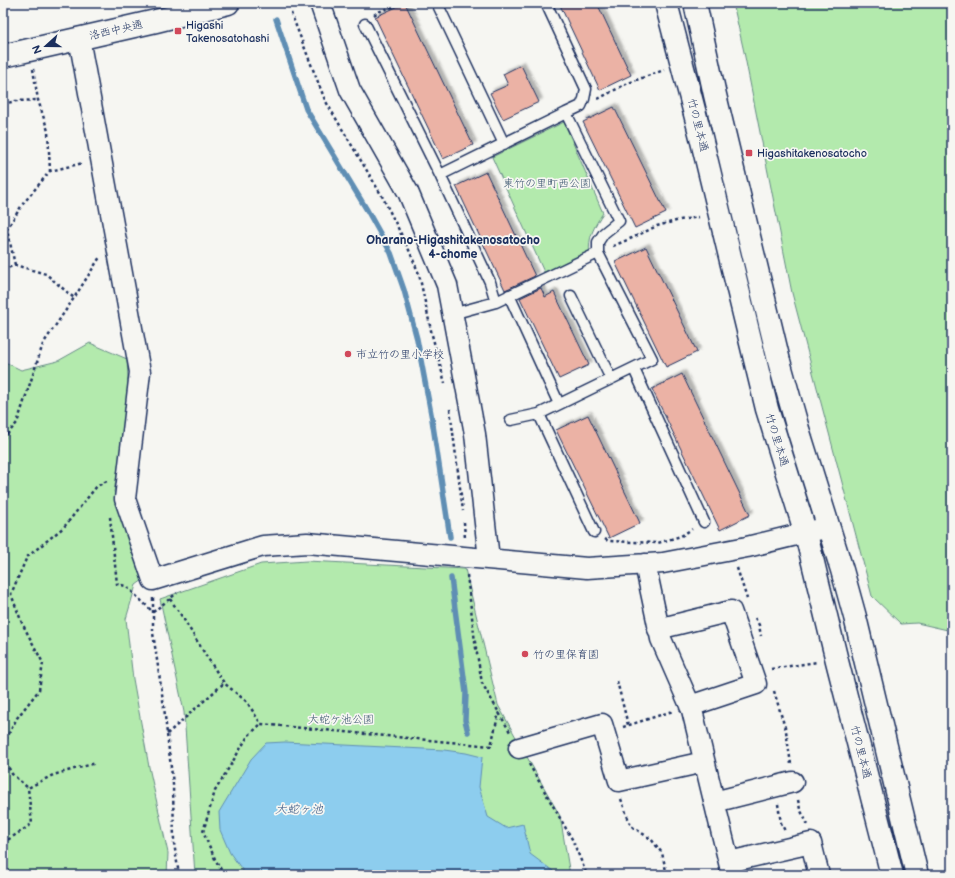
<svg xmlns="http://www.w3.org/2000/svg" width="955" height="878" viewBox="0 0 955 878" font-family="'Balsamiq Sans','Klee One',sans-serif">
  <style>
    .green { fill: #b3eaad; stroke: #678c86 }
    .water { fill: #8dcdee; stroke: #5f8eb4 }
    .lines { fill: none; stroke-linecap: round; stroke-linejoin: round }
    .stream { stroke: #5f8eb4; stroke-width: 5.5 }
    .building { fill: #ebb2a5; stroke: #1b2f5e; filter: url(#shadow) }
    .service-casing { stroke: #1b2f5e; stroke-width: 13 }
    .minor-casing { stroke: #1b2f5e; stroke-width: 23 }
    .tertiary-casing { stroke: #1b2f5e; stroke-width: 25 }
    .path { stroke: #1b2f5e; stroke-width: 2.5; stroke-dasharray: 3 3; stroke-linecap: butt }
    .service { stroke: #f6f6f2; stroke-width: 10 }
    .minor { stroke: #f6f6f2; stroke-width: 20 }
    .tertiary { stroke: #f6f6f2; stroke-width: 22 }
    .poi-dot { fill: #d1495b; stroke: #f6f6f2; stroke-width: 1.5 }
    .labels { text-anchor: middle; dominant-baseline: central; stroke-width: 3.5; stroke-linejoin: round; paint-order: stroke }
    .poi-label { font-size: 11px; fill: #1b2f5e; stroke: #f6f6f2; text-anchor: start }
    .street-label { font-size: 11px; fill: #1b2f5e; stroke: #f6f6f2 }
    .park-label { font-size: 11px; fill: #39546e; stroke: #f6f6f2 }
    .neighbourhood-label { font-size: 12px; font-weight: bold; fill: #1b2f5e; stroke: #f6f6f2 }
    .water-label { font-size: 12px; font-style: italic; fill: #385682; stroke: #f6f6f2 }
  </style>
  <defs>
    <filter id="shadow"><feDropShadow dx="3.5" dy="-3.5" stdDeviation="1" flood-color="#0004"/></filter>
  </defs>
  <rect width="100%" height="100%" fill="#f6f6f2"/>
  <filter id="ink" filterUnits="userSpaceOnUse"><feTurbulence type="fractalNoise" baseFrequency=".025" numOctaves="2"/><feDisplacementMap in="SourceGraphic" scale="8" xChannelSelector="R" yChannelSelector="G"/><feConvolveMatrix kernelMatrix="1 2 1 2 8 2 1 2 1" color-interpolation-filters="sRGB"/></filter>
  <g filter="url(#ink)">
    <path class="green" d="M733 3H952V631L917 623 901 624 872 596 792 293 744 52Z
      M564 122 603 213C595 225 587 238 590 254L544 272 492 157Z
      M90 343 127 359 129 401 114 492 121 502 143 580 136 585 126 619 133 679 149 767 168 853 167 875H3V361L21 370 58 361Z
      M307 561 465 569 498 705 560 816 570 875H195L184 712 160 599 261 564Z
      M952 730V776L950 768 947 738Z"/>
    <path class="water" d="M285 742 444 750 466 753 482 757 479 787 488 817 506 828 523 824 530 854 553 871V875H246L230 853 220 830 219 812 251 759 266 743Z"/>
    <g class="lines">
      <path class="stream" d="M276 19 306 109 367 210 391 253 404 290 417 339 432 419 450 537
        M451 578 466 693 465 720 468 732"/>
    </g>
    <path class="building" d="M405 3 473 145 443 159 375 17Z
      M559 3H597L631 75 600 90Z
      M521 65 539 102 503 119 490 93 508 85 503 74Z
      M614 107 666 213 635 228 583 122Z
      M486 172 535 276 505 290 456 186Z
      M646 247 697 352 666 367 615 262Z
      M541 288 545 297 554 292 589 365 559 379 520 298Z
      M682 374 750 515 720 530 652 389Z
      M588 415 640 523 609 538 556 430Z"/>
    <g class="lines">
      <defs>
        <path id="service" d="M437 3 504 144
          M546 3 586 89 584 99 581 106 566 113
          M365 24 440 175 490 282 496 302
          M440 175 566 113 619 221 604 233 598 242V253L652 359 539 414 511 420
          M509 295 559 404
          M571 296 611 379
          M452 314 496 302 598 253
          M634 369 704 522
          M539 414 594 532"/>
        <path id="minor" d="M320 3 350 90 408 192 447 285 475 434 489 559
          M79 38 140 372 125 499 153 580 263 546 307 543 587 568 663 563 747 547 829 527
          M645 564 661 639 692 710 732 875
          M658 629 731 611 756 684 690 706
          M519 748 602 724 619 781 704 762
          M714 802 793 782
          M729 862 811 843 819 875"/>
        <path id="tertiary" d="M666 3 700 133 767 409 806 534 837 661 892 875
          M695 3 715 95 779 361 798 429 842 570 855 617 917 875
          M3 56 156 21 228 3"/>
      </defs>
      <use href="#service" class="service-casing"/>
      <use href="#minor" class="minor-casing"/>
      <use href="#tertiary" class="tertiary-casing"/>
      <path class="path" d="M291 13 325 100 354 149 382 196 409 250 419 274 432 335 445 383
        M374 15 378 12 403 3
        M33 69 38 100 48 131 50 171
        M598 99 626 84 639 79 664 70
        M3 104 16 101 38 100
        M613 246 632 238 657 226 680 220 699 217
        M15 265 7 229 22 205 50 171 83 163
        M3 270 15 265 46 274 74 298
        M450 409 463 511
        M3 439 17 423 43 344 74 298 100 257
        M110 517 117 584 126 586 153 612 177 593
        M464 522 465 539
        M605 539 608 541 658 543 681 536 692 529
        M737 568 747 599
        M467 575 475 642 482 683 510 732
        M153 598V633L164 707 167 734 173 784 174 843 179 875
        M170 599 181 615 207 657 224 683 247 702 261 724 491 746 499 712
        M755 618 759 625 761 636
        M771 669 817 662
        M617 681 628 725
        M774 691 786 731 791 764
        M623 727 673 711
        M167 734 224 683
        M3 745 17 718 39 690 43 663 22 623 11 594 27 557 64 527 97 486 109 480
        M3 757 12 774 28 788
        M529 764 572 839 587 875
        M621 799 631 826 651 839 662 853 667 875
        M798 800 800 809 808 825
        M778 804 781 823 785 831
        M3 843 32 824 28 788 53 775 96 763
        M224 875 215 859 203 832 215 791 248 736 261 724"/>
      <use href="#service" class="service"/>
      <use href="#minor" class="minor"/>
      <use href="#tertiary" class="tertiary"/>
    </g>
  </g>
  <g class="poi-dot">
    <rect x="174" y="27" width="8" height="8" rx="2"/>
    <rect x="745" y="149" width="8" height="8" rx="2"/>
    <circle cx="348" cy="354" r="4"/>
    <circle cx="525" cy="654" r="4"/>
  </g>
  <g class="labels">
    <g class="poi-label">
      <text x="186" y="25">Higashi<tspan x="186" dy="13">Takenosatohashi</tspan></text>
      <text x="757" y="153">Higashitakenosatocho</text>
      <text x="356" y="354">市立竹の里小学校</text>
      <text x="533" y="654">竹の里保育園</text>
    </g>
    <g class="street-label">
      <text transform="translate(116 30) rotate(-13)">洛西中央通</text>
      <text transform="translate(698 125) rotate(76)">竹の里本通</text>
      <text transform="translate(777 440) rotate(73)">竹の里本通</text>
      <text transform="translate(861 752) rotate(76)">竹の里本通</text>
    </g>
    <g class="park-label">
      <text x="547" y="183">東竹の里町西公園</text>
      <text x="341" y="719">大蛇ケ池公園</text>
    </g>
    <g class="neighbourhood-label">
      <text x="453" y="240">Oharano-Higashitakenosatocho<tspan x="453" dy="14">4-chome</tspan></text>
    </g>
    <g class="water-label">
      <text x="299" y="809">大蛇ヶ池</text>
    </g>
  </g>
  <rect width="955" height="878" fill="none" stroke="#f6f6f2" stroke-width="16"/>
  <rect x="8" y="8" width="939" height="862" fill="none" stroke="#1b2f5e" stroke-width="1.5" filter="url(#ink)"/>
  <g transform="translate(46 46) rotate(249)" stroke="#f6f6f2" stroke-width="3" paint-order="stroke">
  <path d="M0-3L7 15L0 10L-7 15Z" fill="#1b2f5e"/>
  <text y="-6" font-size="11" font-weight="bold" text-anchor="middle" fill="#1b2f5e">N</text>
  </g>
</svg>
